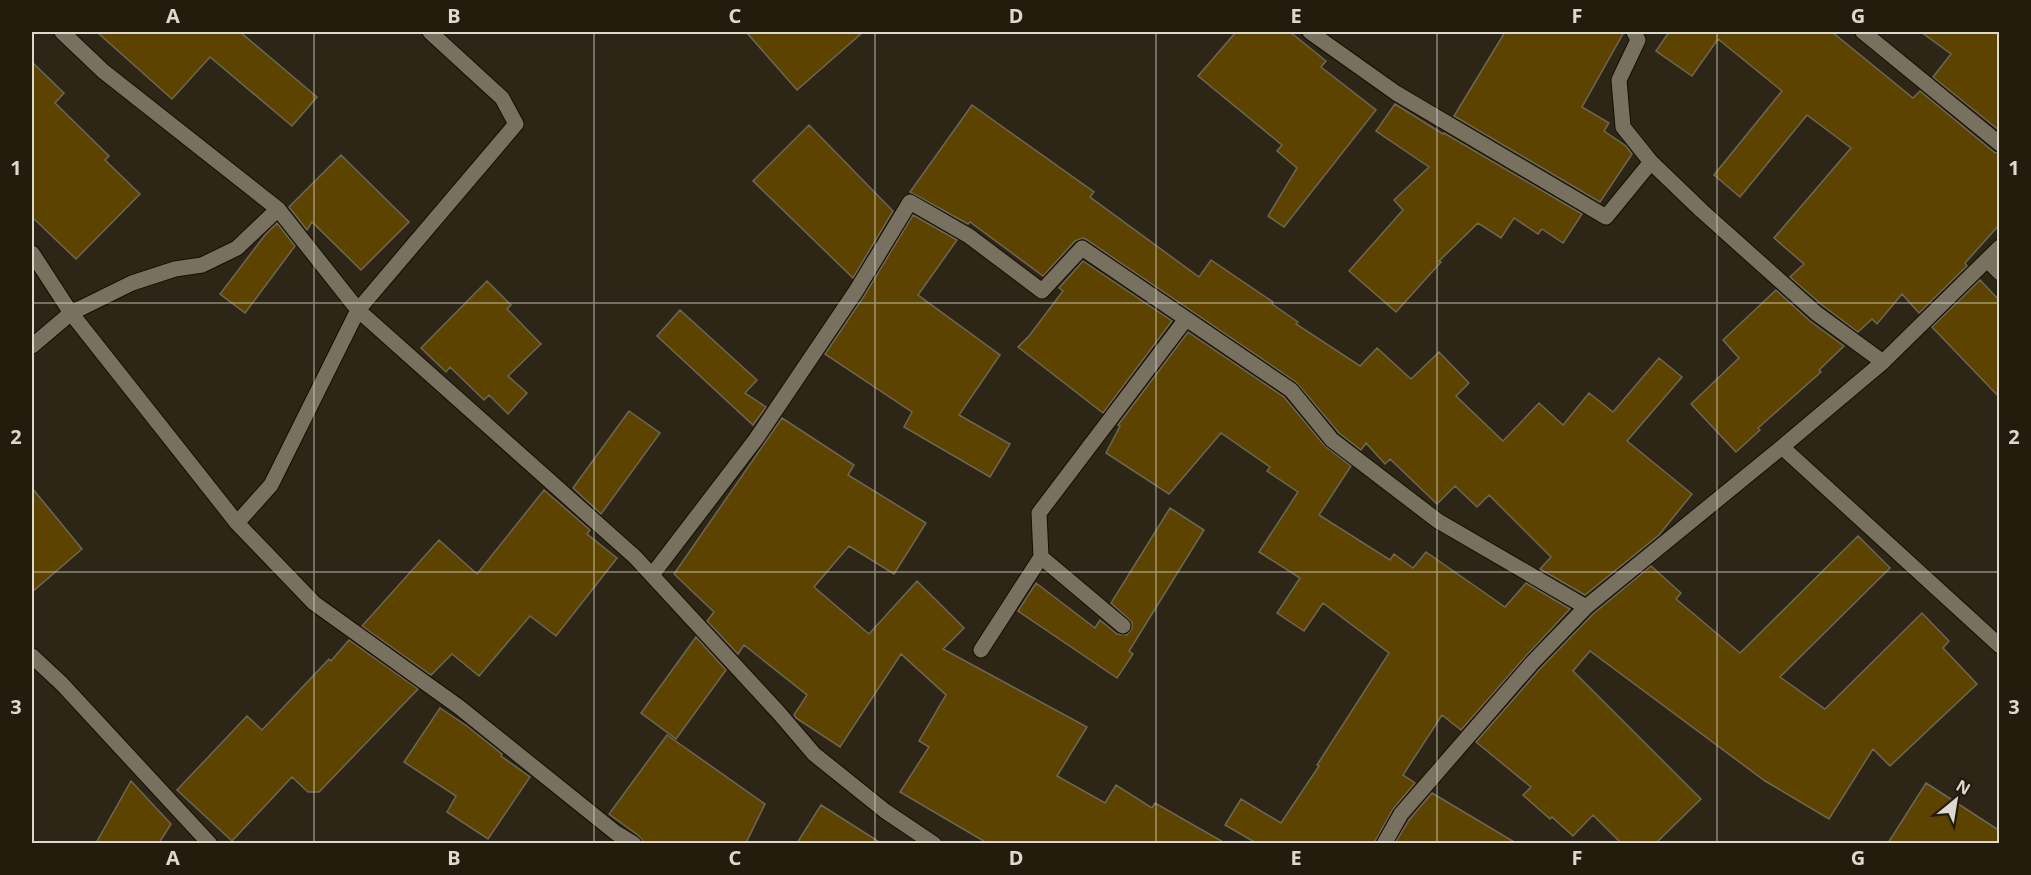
<svg xmlns="http://www.w3.org/2000/svg" width="2031" height="875" viewBox="0 0 2031 875" font-family="'Noto Sans',sans-serif">
  <style>
    .building { fill: #5c4400; stroke: #6f6755; stroke-width: 1.5 }
    .lines { fill: none; stroke-linecap: round; stroke-linejoin: round }
    .minor-casing { stroke: #150f02; stroke-width: 17 }
    .minor { stroke: #79715f; stroke-width: 15 }
    .grid { fill: none; stroke: #ded9cf; stroke-width: 1.5; stroke-opacity: 0.55 }
    .neatline { fill: none; stroke: #ded9cf; stroke-width: 2 }
    .grid-label { font-size: 20px; text-anchor: middle; font-weight: bold; fill: #ded9cf }
  </style>
  <rect width="100%" height="100%" fill="#2d2616"/>
  <path class="building" d="M97 32H240L317 97 292 126 210 57 172 99Z
    M746 32H863L797 90Z
    M1236 32H1290L1326 61 1321 67 1376 110 1284 227 1268 216 1297 168 1277 151 1282 145 1198 76Z
    M1505 32H1624L1582 107 1609 123 1604 131 1626 146 1632 154 1600 202 1454 116Z
    M1669 32H1832L1913 98 1920 91 1994 152 2000 154V224L1965 263 1967 266 1919 313 1902 294 1877 324 1872 319 1858 332 1822 305 1790 277 1804 264 1774 238 1851 148 1807 115 1740 197 1714 175 1782 91 1718 39 1692 76 1656 51Z
    M1921 32H2000V131L1933 77 1951 54Z
    M32 62 64 93 55 103 109 156 105 160 140 194 76 259 32 217Z
    M1395 104 1443 134 1444 133 1582 214 1563 243 1542 229 1538 234 1514 218 1501 238 1478 223 1439 261 1441 262 1396 312 1349 271 1403 210 1394 200 1429 167 1376 131Z
    M972 105 1094 192 1090 197 1199 277 1211 260 1273 302 1272 304 1298 322 1296 324 1360 366 1377 348 1411 379 1439 352 1469 383 1456 396 1503 441 1539 403 1563 425 1589 393 1613 412 1659 358 1682 377 1627 441 1692 494 1659 535 1585 595 1540 569 1551 557 1489 495 1477 507 1455 486 1437 504 1390 459 1385 464 1366 443 1361 450 1339 433 1296 382 1087 240 1083 238 1075 241 1043 276 970 222 968 224 910 192Z
    M809 125 893 211 853 278 753 181Z
    M341 155 409 222 361 270 312 222 307 230 289 207Z
    M913 215 957 240 918 295 1000 355 959 415 1010 444 990 477 904 427 912 412 825 354 864 296Z
    M277 223 295 246 245 313 220 294 265 235Z
    M1083 261 1172 321 1103 413 1018 347 1029 336 1063 291 1059 288Z
    M1980 280 2000 301V398L1932 327Z
    M487 281 511 305 507 309 541 344 508 376 527 393 508 414 489 395 484 400 450 367 446 372 421 348Z
    M1776 290 1810 321 1844 346 1819 370 1821 372 1758 428 1760 430 1736 452 1691 404 1739 358 1723 340Z
    M680 310 757 380 745 393 766 407 753 425 657 336Z
    M1188 332 1284 397 1325 446 1351 466 1319 515 1390 560 1394 554 1413 568 1426 552 1505 607 1526 583 1570 609 1525 657 1461 730 1442 715 1403 775 1415 783 1393 809 1374 843H1256L1225 825 1241 799 1281 823 1319 766 1317 765 1389 653 1323 603 1304 631 1277 613 1300 578 1259 552 1298 492 1267 471 1270 467 1221 433 1169 494 1106 453 1120 426 1118 425Z
    M629 411 660 433 601 514 573 488Z
    M782 418 854 465 848 475 926 523 894 574 849 546 814 587 869 634 917 581 964 628 943 649 1087 727 1057 776 1105 803 1116 785 1152 808 1155 803 1225 843H987L900 792 929 747 919 741 946 695 901 654 840 747 796 718 794 715 807 695 744 645 738 654 707 621 714 612 674 574Z
    M32 488 82 549 32 592Z
    M544 490 590 530 587 534 617 558 556 636 530 616 479 676 452 654 431 675 362 626 439 540 477 574Z
    M1170 508 1204 530 1129 651 1133 654 1117 678 1018 611 1036 583 1095 628 1100 620 1117 634 1127 635 1132 628V622L1111 603Z
    M1858 536 1890 568 1780 677 1825 709 1922 613 1949 641 1943 648 1977 684 1890 766 1873 749 1829 819 1765 781 1590 651 1573 671 1701 799 1656 843H1621L1593 815 1573 836 1552 817 1550 819 1523 795 1531 787 1476 742 1539 670 1593 614 1651 566 1681 593 1676 599 1740 653Z
    M696 637 726 670 676 739 641 713Z
    M349 640 418 689 319 792H308L292 777 232 841 177 790 247 716 262 730 329 659 331 661Z
    M440 708 467 726 502 754 501 756 530 777 488 839 447 812 456 796 404 762Z
    M667 735 765 804 746 843H644L639 836 609 814Z
    M131 781 171 824 159 843H96Z
    M1926 783 2000 831V843H1888Z
    M1432 793 1516 843H1395L1409 820Z
    M821 805 881 843H797Z"/>
  <g class="lines">
    <defs>
      <path id="minor" d="M62 32 103 71 278 209 358 310 635 557 779 713 814 754 885 811 934 844
        M1310 32 1396 93 1606 217 1651 162
        M1634 32 1638 40 1619 80 1623 127 1651 162 1702 211 1816 313 1883 362
        M1863 32 2000 144
        M32 253 71 313 237 523 314 603 459 707 616 833 634 844
        M1987 260 2000 273
        M32 346 71 313 132 283 175 269 202 265 237 248 278 209
        M1782 447 2000 646
        M237 523 271 485 358 310 516 124 502 98 430 32
        M1041 557 1123 626
        M652 575 756 439 856 291 910 202 969 236 1042 291 1082 248 1291 390 1332 440 1438 521 1586 607
        M981 650 1041 557 1039 513 1186 319
        M32 656 62 684 210 844
        M1384 844 1401 814 1532 663 1586 607 1782 447 1883 362 2000 247"/>
    </defs>
    <use href="#minor" class="minor-casing"/>
    <use href="#minor" class="minor"/>
  </g>
  <path class="grid" d="M314 32V844M594 32V844M875 32V844M1156 32V844M1437 32V844M1717 32V844M32 303H2000M32 572H2000"/>
  <rect width="2031" height="875" fill="none" stroke="#231c0d" stroke-width="66"/>
  <g transform="translate(1956 800) rotate(30)" stroke="#231c0d" stroke-width="4.5" paint-order="stroke">
  <path d="M0-4.5L10 22L0 15L-10 22Z" fill="#ded9cf"/>
  <text y="-9" font-size="16" font-weight="bold" text-anchor="middle" fill="#ded9cf">N</text>
  </g>
  <rect x="33" y="33" width="1965" height="809" class="neatline"/>
  <g class="grid-label">
    <text x="173" y="23">A</text>
    <text x="454" y="23">B</text>
    <text x="735" y="23">C</text>
    <text x="1016" y="23">D</text>
    <text x="1296" y="23">E</text>
    <text x="1577" y="23">F</text>
    <text x="1858" y="23">G</text>
    <text x="16" y="175">1</text>
    <text x="2014" y="175">1</text>
    <text x="16" y="444">2</text>
    <text x="2014" y="444">2</text>
    <text x="16" y="714">3</text>
    <text x="2014" y="714">3</text>
    <text x="173" y="865">A</text>
    <text x="454" y="865">B</text>
    <text x="735" y="865">C</text>
    <text x="1016" y="865">D</text>
    <text x="1296" y="865">E</text>
    <text x="1577" y="865">F</text>
    <text x="1858" y="865">G</text>
  </g>
</svg>
